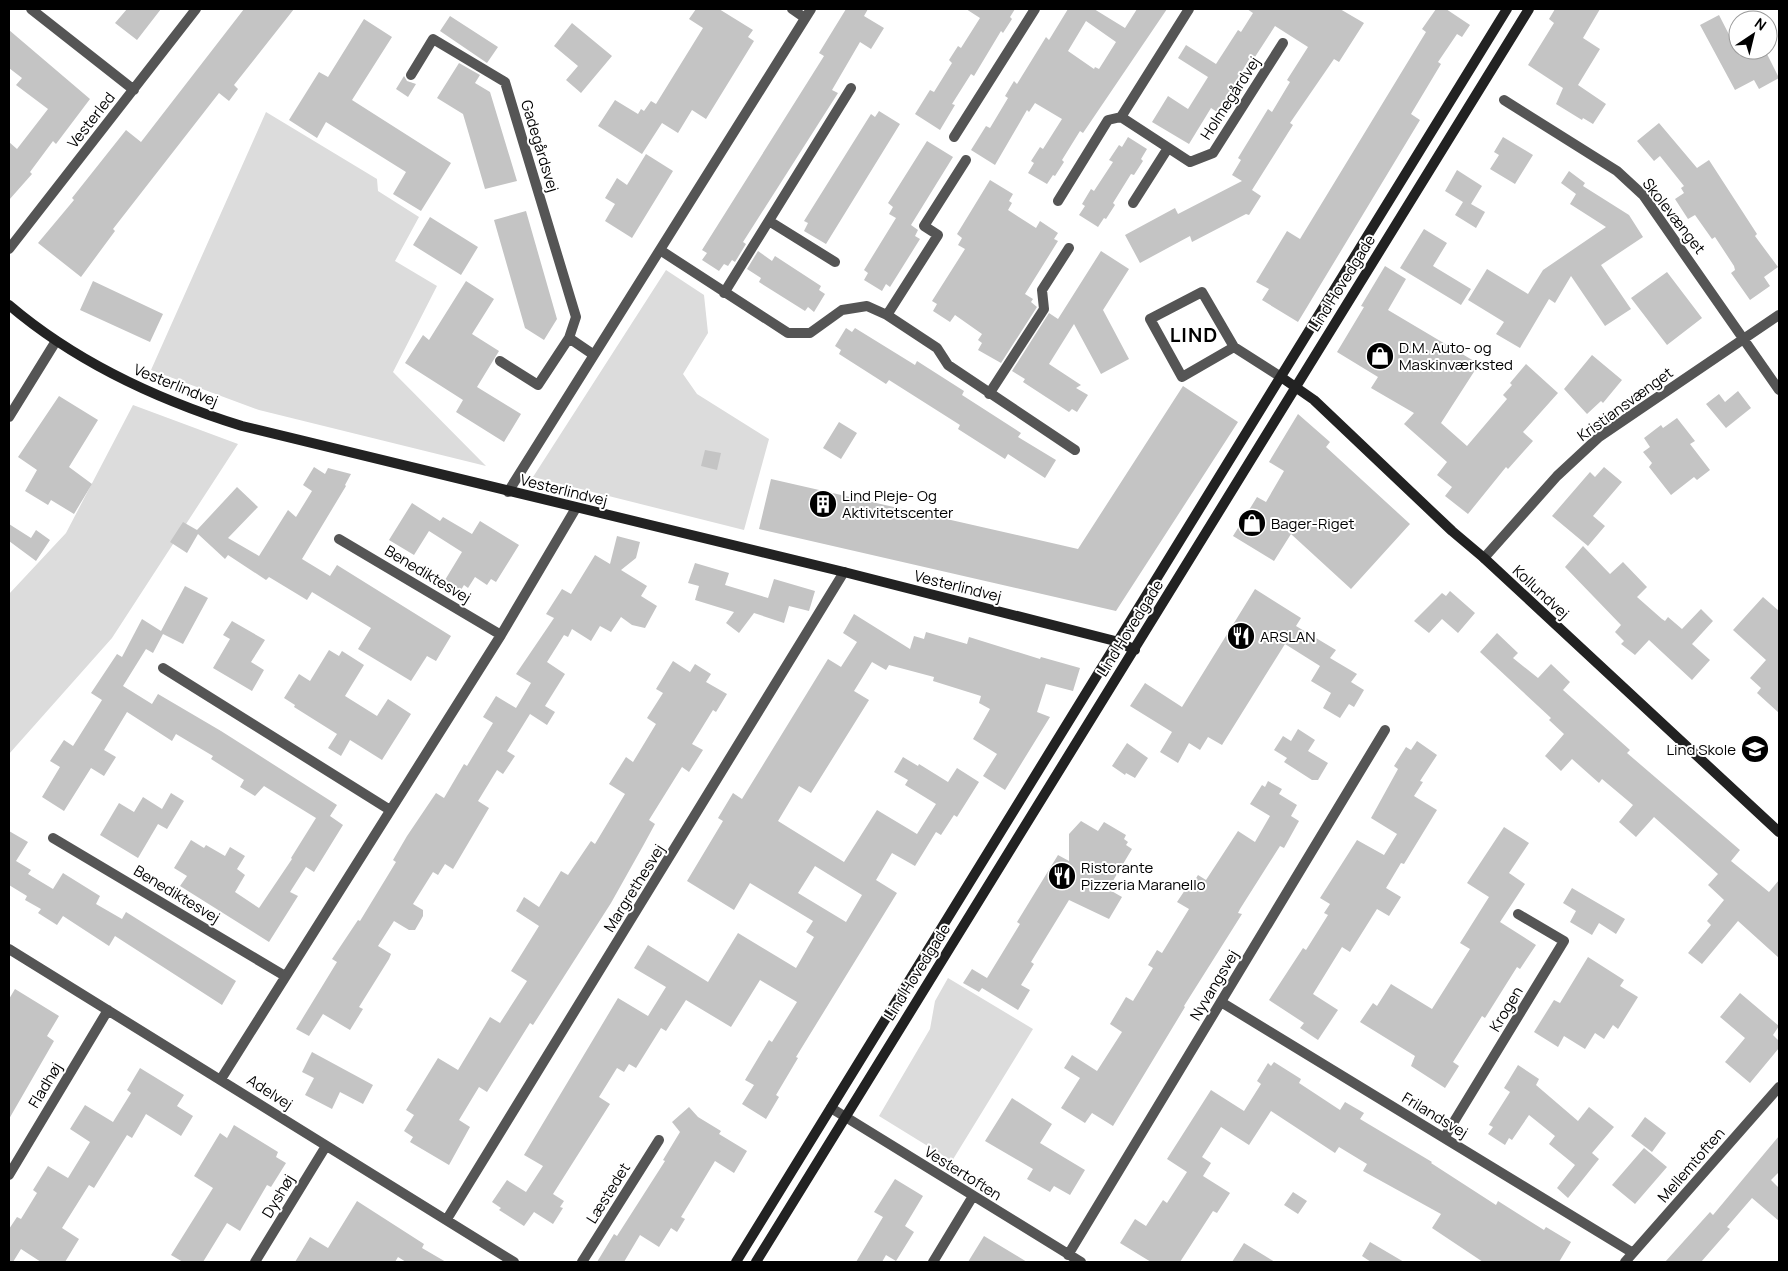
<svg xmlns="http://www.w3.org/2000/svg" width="1788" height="1271" viewBox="0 0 1788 1271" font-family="Manrope,sans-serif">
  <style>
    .green { fill: #dcdcdc }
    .building { fill: #c4c4c4; fill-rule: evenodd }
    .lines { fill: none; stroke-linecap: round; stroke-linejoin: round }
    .street { stroke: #555; stroke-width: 10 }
    .secondary { stroke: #222; stroke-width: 10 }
    .labels { text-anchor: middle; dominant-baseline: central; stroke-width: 4; stroke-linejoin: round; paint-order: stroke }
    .street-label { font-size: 15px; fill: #000; stroke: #fff }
    .poi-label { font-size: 15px; fill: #000; stroke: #fff; text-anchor: start }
    .district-label { font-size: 20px; font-weight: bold; letter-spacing: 1px; fill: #000; stroke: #fff }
  </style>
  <rect width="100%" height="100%" fill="#fff"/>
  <path class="green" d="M266 112 377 179 378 191 419 217 395 261 437 286 393 372 486 466 259 410 151 370Z
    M666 270 704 295 708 333 683 374 697 394 769 439 744 530 533 477Z
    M133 405 238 444 112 638 9 754V594L66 533Z
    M948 978 1033 1029 952 1161 879 1116 930 1029 935 1001Z"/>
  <path class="building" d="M127 9H161L137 40 115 23Z
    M244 9H294L234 85 238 89 229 101 219 93 113 229 115 231 81 277 38 243 74 200 72 198 126 130 141 142Z
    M696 9H719L753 30 748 37 754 41 706 119 692 110 678 133 662 123 642 154 598 126 615 100 638 114 641 109 644 111 651 101 656 104 703 28 689 19Z
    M846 9H868L864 16 884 28 871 49 860 42 832 90 838 93 743 242 746 244 735 262 732 260 728 266 724 264 719 271 702 260 707 253 702 250 824 56 819 53Z
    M966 9H1015L1010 17 1012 19 1003 33 1001 31 974 76 971 74 952 104 955 105 940 130 915 114 930 90 934 92 952 63 949 60 958 46 961 48 980 18Z
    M1068 9H1094L1125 28 1137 9H1167L1083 133 1080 131 1062 160 1064 162 1055 176 1053 175 1047 184 1028 173 1034 163 1031 161 1040 147 1043 149 1062 119 1035 103 1029 112 1027 110 995 165 971 150 986 126 990 128 1008 98 1005 96 1014 81 1017 84 1046 37 1049 40ZM1086 21 1116 42 1099 69 1095 67 1094 69 1068 51Z
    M1247 9H1340L1364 23 1339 62 1334 59 1290 123 1293 125 1252 190 1261 196 1249 215 1246 214 1192 242 1190 236 1140 263 1125 235 1175 208 1178 214 1242 181 1232 175 1241 160 1238 158 1268 109 1272 112 1290 82 1287 80 1308 47 1275 26 1253 60 1250 58 1232 88 1234 89 1225 104 1223 102 1217 112 1211 108 1189 144 1152 122 1168 96 1188 109 1208 77 1178 58 1186 45 1216 64 1238 30 1241 32 1253 13Z
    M1436 9H1446L1470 25 1462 37 1457 34 1438 62 1441 64 1411 114 1420 120 1298 322 1262 300 1269 289 1256 282 1287 231 1300 239 1426 32 1422 29Z
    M1555 9H1600L1583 38 1600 49 1578 85 1606 104 1593 124 1583 118 1582 120 1556 104 1563 88 1528 65 1554 23 1549 19Z
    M1719 15 1740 56 1753 50H1765L1779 78 1759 89 1754 80 1735 90 1700 25Z
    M450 16 498 47 487 63 440 31Z
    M364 19 392 37 352 100 451 163 421 211 393 194 406 172 326 122 317 138 289 120 319 72 328 77Z
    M572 23 612 56 581 93 566 80 578 66 554 46Z
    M9 30 90 99 56 144 53 141 30 172 32 174 9 200V142L17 149 48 109 16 85 22 78 9 68Z
    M459 63 480 75 475 83 490 92 517 181 485 189 463 114 437 98Z
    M404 76 407 81 416 84 408 97 396 89Z
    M879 111 900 124 826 244 804 231 808 223 804 221 871 114 875 117Z
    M1659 123 1697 168 1709 160 1757 234 1755 236 1778 267 1764 277 1770 286 1750 300 1731 273 1735 270 1734 266 1715 237 1712 239 1695 215 1688 219 1675 199 1684 193 1681 188 1684 186 1660 156 1654 161 1637 141Z
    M1128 137 1147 149 1141 159 1143 161 1134 175 1131 174 1113 203 1115 205 1106 219 1104 218 1098 227 1079 215 1085 206 1082 204 1091 189 1094 191 1113 162 1109 160 1119 145 1122 147Z
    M1503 137 1533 155 1515 184 1490 169 1499 155 1494 152Z
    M927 141 953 157 911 225 918 230 915 236 920 239 890 287 886 284 882 291 864 280 868 273 864 270 896 218 889 214 893 207 888 203Z
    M646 154 673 171 632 238 605 221 615 204 605 198 617 178 627 185Z
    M1457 170 1482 186 1471 204 1485 212 1476 228 1455 215 1463 202 1445 191Z
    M1569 171 1585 183 1583 186 1629 215 1643 237 1601 265 1631 309 1605 326 1571 276 1555 303 1549 299 1520 348 1496 334 1504 322 1468 300 1487 269 1528 294 1543 270 1606 227 1570 204 1576 194 1561 183Z
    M990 180 1013 194 1009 201 1012 203 1008 210 1036 228 1040 221 1058 233 1054 239 1058 241 1025 294 1033 299 1031 302 1037 307 1001 363 978 350 982 343 978 340 982 334 955 315 950 322 933 311 937 304 932 301 965 249 958 245 962 238 957 234Z
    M526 211 557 319 544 340 525 328 494 220Z
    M430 217 478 247 461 275 413 245Z
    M1424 229 1447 243 1433 266 1471 289 1461 305 1400 268Z
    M758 251 772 261 775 256 821 286 819 290 825 294 814 312 808 307 805 311 759 282 761 278 747 269Z
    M1101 251 1129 269 1103 310 1129 359 1101 374 1074 324 1049 364 1081 385 1076 388 1088 395 1077 412 1072 409 1069 412 1023 382 1025 379 1012 371 1049 313 1058 319Z
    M1385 266 1406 279 1388 310 1479 364 1441 423 1467 446 1507 399 1503 395 1512 385 1510 383 1526 364 1558 393 1523 432 1533 441 1508 469 1506 467 1468 514 1445 496 1452 487 1437 475 1447 462 1404 424 1414 413 1371 388 1378 377 1337 352 1364 307 1361 306Z
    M1667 272 1702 318 1667 345 1631 298Z
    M93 281 163 314 150 342 80 310Z
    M466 281 494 299 472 334 499 351 477 387 521 414 504 442 456 412 463 400 405 363 423 335 429 340Z
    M846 328 852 332 855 328 915 365 917 361 964 391 962 395 1021 433 1018 437 1056 460 1045 478 1008 454 1005 459 958 429 960 425 889 380 886 384 839 354 841 350 835 346Z
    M1592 355 1622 380 1603 403 1601 401 1587 414 1564 389Z
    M1183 386 1238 422 1116 611 759 529 771 479 1078 549Z
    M1738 391 1751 408 1726 428 1706 404 1719 394 1725 402Z
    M59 396 98 420 69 467 92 484 74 514 51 500 48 505 25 491 37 470 18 457Z
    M1298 414 1330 442 1326 447 1410 524 1351 589 1291 534 1274 561 1233 536 1257 497 1266 502 1284 471 1269 462Z
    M1677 418 1695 441 1690 444 1710 470 1697 480 1694 477 1671 495 1649 467 1652 463 1643 452 1650 447 1644 438 1661 425 1663 428Z
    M839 422 857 433 841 459 823 448Z
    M705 450 721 453 717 470 701 466Z
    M314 467 325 474 328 468 351 474 345 485 346 486 302 559 330 576 337 565 451 636 436 661 427 656 411 681 358 649 371 628 312 592 307 600 269 577 266 580 228 555 225 559 198 534 187 553 170 542 183 522 197 530 237 487 258 507 228 538 259 556 288 510 296 517 312 491 303 485Z
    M1604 467 1622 482 1593 516 1605 526 1588 546 1552 516 1590 472 1595 477Z
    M412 503 440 521 443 517 472 534 480 521 519 545 496 582 491 579 487 585 475 577 468 588 464 585 461 590 445 580 462 552 429 531 414 555 389 540Z
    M9 524 31 538 36 530 50 540 36 561 9 541Z
    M617 536 640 542 636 558 621 570 647 586 641 596 657 606 645 628 632 625 621 617 611 632 600 626 591 641 572 629 568 637 564 635 547 662 565 674 545 706 555 712 547 725 530 714 507 751 515 756 503 774 497 770 478 801 489 808 453 869 445 864 438 875 433 872 413 904 423 910V916L415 930H409L394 921 378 946 391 954 389 959 359 1007 363 1009 350 1030 323 1014 309 1036 296 1029 337 962 332 959 358 920 360 921 396 862 393 860 407 836 436 793 444 798 464 764 467 766 493 723 483 717 496 696 516 708 531 683 516 674 554 618 546 614 562 589 571 594 595 555 610 564Z
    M1583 546 1610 574 1623 562 1647 587 1637 597 1662 619 1665 621 1668 617 1682 629 1701 609 1713 621 1692 644 1710 660 1692 680 1649 640 1635 655 1621 644 1624 641 1615 632 1621 625 1565 567Z
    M695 563 729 573 725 585 768 598 774 579 815 591 809 611 789 606 784 623 754 613 739 633 726 623 734 612 695 600 699 586 688 583Z
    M185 586 208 598 183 644 163 634 153 653 146 649 123 686 152 704 158 694 221 731 337 805 330 816 343 825 314 872 306 867 290 892 298 896 269 942 180 886 187 876 174 868 191 840 204 848 206 845 225 856 230 847 245 856 237 869 245 875 235 892 259 908 292 859 291 858 316 818 264 786 255 796 240 787 244 780 211 759 213 756 176 734 172 741 127 712 104 750 116 757 104 776 91 768 64 811 42 797 60 767 50 761 64 740 73 746 102 700 91 693 117 654 122 657 142 619 161 631Z
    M1255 589 1301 618 1296 626 1336 650 1330 658 1357 674 1351 682 1364 690 1354 707 1349 704 1340 718 1323 708 1331 693 1311 681 1320 666 1285 644 1222 745 1208 737 1200 750 1189 743 1178 763 1160 752 1172 732 1130 706 1145 683 1182 707Z
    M1450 591 1475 613 1458 633 1442 619 1429 633 1414 621 1442 593 1446 596Z
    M1763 597 1779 611V713L1757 693 1761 688 1750 678 1766 660 1733 630Z
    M854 614 910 649 914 636 924 639 926 632 967 644 969 637 1040 659 1041 657 1080 668 1073 691 1046 684 1037 712 1050 717 1005 790 983 776 997 754 973 739 990 709 979 703 981 696 933 681 934 677 889 665 886 670 872 662 854 691 869 700 811 793 799 786 778 821 844 862 877 810 917 834 936 804 905 785 908 780 894 772 903 757 918 766 919 764 948 782 957 768 979 782 957 817 954 815 941 835 936 832 915 866 892 853 876 880 897 893 796 1057 798 1058 776 1095 779 1097 766 1119 742 1104 754 1085 745 1080 769 1040 772 1042 797 1002 760 980 731 1027 686 1000 666 1031 661 1028 636 1068 629 1064 624 1072 617 1068 599 1097 610 1104 553 1194 564 1201 560 1207 563 1208 553 1224 534 1212 524 1226 499 1210 501 1208 492 1202 507 1180 526 1192 543 1166 524 1155 618 998 648 1016 666 987 634 968 648 945 708 982 738 933 796 968 814 937 806 932 813 921 750 883 734 910 687 881 723 821 718 818 733 793 742 799 828 659 841 667 857 642 843 633ZM815 866 862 895 846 922 798 893Z
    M232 621 265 640 251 662 264 670 252 691 213 668 230 639 223 635Z
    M1497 633 1518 653 1513 658 1538 678 1551 664 1570 682 1563 690 1630 750 1627 753 1740 850 1731 861 1769 892 1779 880V958L1738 921 1702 964 1688 953 1711 925 1707 921 1724 900 1708 885 1718 874 1654 817 1636 837 1619 822 1633 805 1602 779 1599 783 1572 759 1561 771 1545 756 1564 734 1549 720 1551 718 1480 652Z
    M329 650 339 656 342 651 364 665 345 696 377 716 388 699 411 714 382 760 350 740 341 756 328 748 337 734 294 707 295 705 284 698 299 674 310 681Z
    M673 661 690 672 695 664 711 674 706 682 727 694 716 712 713 710 692 744 703 750 689 772 682 767 649 820 655 824 643 846 611 903 533 1025 530 1023 487 1092 479 1087 459 1120 470 1127 449 1165 410 1142 413 1137 404 1131 414 1115 406 1110 438 1058 458 1070 490 1017 500 1023 527 981 511 971 539 926 516 911 524 897 539 907 561 871 568 875 591 841 595 844 625 794 609 784 626 757 633 762 656 724 647 718 663 693 656 689Z
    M1298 729 1315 740 1308 751 1328 763 1318 780H1312L1284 762 1287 758 1274 750 1283 736 1291 741Z
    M1417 741 1437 755 1420 781 1423 782 1414 796 1437 810 1404 864 1401 863 1386 888 1401 897 1389 916 1377 909 1350 952 1342 947 1313 994 1338 1010 1318 1040 1300 1028 1304 1023 1269 1000 1303 948 1306 950 1328 915 1324 913 1330 904 1320 898 1357 840 1384 855 1397 834 1371 818 1398 769 1394 766 1406 747 1411 750Z
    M1127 743 1148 758 1135 778 1126 773 1125 775 1112 766Z
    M1268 781 1282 789 1279 794 1297 805 1291 816 1299 821 1284 848 1280 846 1240 909 1238 913 1242 914 1184 1006 1185 1007 1113 1126 1092 1113 1085 1123 1061 1108 1080 1078 1064 1068 1072 1055 1097 1071 1122 1032 1110 1024 1126 997 1133 1001 1153 968 1148 965 1157 950 1162 953 1189 909 1177 902 1189 884 1192 885 1198 875 1206 880 1238 831 1255 842 1270 816 1250 804 1262 785 1265 787Z
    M171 793 184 801 167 829 158 824 138 858 100 835 119 803 134 812 143 797 162 809Z
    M1081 821 1098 831 1104 822 1126 835 1124 839 1128 842 1126 845 1132 849 1108 889 1122 897 1109 919 1069 900 1031 962 1034 964 1021 985 1030 990 1018 1010 982 988 979 992 963 983 972 969 987 978 1020 924 1017 922 1058 855 1069 861V834Z
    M1504 827 1529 843 1509 873 1525 884 1500 922 1536 945 1520 969 1517 967 1485 1018 1482 1016 1453 1062 1459 1066 1445 1088 1411 1066 1415 1056 1360 1022 1373 1003 1377 1006 1391 984 1432 1009 1470 949 1460 943 1489 897 1467 883Z
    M9 831 28 842 16 861 31 870 28 874 53 889 63 873 100 896 96 904 122 919 126 912 236 981 222 1005 115 936 109 946 63 916 57 925 38 913 41 909 25 900 27 896 9 885Z
    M1572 888 1625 919 1616 934 1599 923 1592 935 1570 922 1576 911 1563 903Z
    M1588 957 1624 980 1620 986 1638 997 1618 1029 1613 1025 1604 1039 1595 1033 1585 1049 1564 1036 1558 1047 1534 1032 1554 1000 1560 1003Z
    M15 989 59 1016 47 1036 54 1041 9 1119V999Z
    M1740 993 1779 1026 1773 1035 1779 1041V1048L1750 1083 1725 1062 1745 1038 1720 1017Z
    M312 1052 373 1085 363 1104 340 1092 332 1109 305 1095 314 1078 302 1072Z
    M1274 1062 1301 1079 1299 1083 1340 1110 1345 1102 1364 1113 1360 1119 1432 1162 1431 1163 1496 1205 1498 1201 1544 1230 1546 1227 1571 1242 1559 1262H1483L1432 1228 1441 1214 1363 1171 1367 1164 1339 1147 1335 1153 1271 1111 1249 1145 1221 1127 1202 1157 1211 1163 1203 1176 1230 1193 1217 1213 1213 1211 1180 1262H1151L1120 1243 1135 1219 1146 1226 1163 1200 1167 1203 1187 1172 1167 1159 1211 1090 1244 1111 1261 1084 1257 1081 1268 1063 1271 1066Z
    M1518 1065 1539 1079 1536 1085 1578 1121 1589 1107 1614 1127 1592 1153 1599 1159 1568 1198 1557 1188 1575 1165 1549 1144 1555 1136 1529 1115 1512 1140 1509 1138 1505 1145 1488 1134 1493 1127 1489 1125 1510 1092 1504 1088Z
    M140 1068 184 1095 177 1106 193 1116 181 1136 146 1114 132 1138 127 1135 94 1188 89 1185 62 1228 79 1239 65 1262H41L21 1249 13 1262H9V1229L17 1217 21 1219 37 1193 33 1190 48 1166 68 1178 90 1142 70 1129 85 1105 113 1122 131 1093 127 1090Z
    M1012 1098 1052 1124 1040 1143 1085 1170 1070 1195 1054 1186 1050 1192 1027 1179 1033 1169 985 1141Z
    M689 1107 698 1117 721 1131 719 1134 747 1151 734 1173 715 1161 681 1217 685 1219 677 1232 671 1228 659 1247 640 1235 624 1262H597L614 1234 617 1236 665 1161 663 1160 680 1132 672 1122Z
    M1645 1117 1666 1133 1652 1152 1631 1136Z
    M234 1125 278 1152 276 1157 286 1163 271 1187 267 1185 240 1231 227 1223 203 1262H183L171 1255 213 1188 194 1176 220 1133 227 1138Z
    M1779 1136V1172L1771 1180 1779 1188V1221L1752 1198 1727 1227 1730 1229 1701 1262H1665L1710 1212 1713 1215Z
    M1644 1148 1667 1167 1635 1204 1612 1185Z
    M895 1179 923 1196 905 1226 914 1232 896 1261 886 1255 882 1262H856L883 1217 874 1212Z
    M1293 1192 1307 1201 1298 1214 1284 1205Z
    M357 1201 424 1244 422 1248 446 1262H406L398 1257 395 1262H295L310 1237 328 1248Z
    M984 1236 1027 1262H968Z
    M1370 1242 1404 1262H1371L1362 1256Z
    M1244 1243 1275 1262H1232Z"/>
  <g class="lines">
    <path class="street" d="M31 9 134 90
      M792 9 805 18
      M411 75 433 39 505 82 576 317 569 338 538 385 500 361
      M1504 100 1617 171 1643 195 1779 390
      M1121 117 1190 162 1213 153 1283 43
      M954 137 1035 9
      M1058 201 1108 120 1121 117 1189 9
      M1133 203 1168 148
      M769 221 835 262
      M9 249 196 9
      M660 250 788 333H810L842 310 867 306 887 315 937 348 948 365 1075 450
      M724 293 851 88
      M887 315 938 235 924 226 966 160
      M569 338 594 355
      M1234 347 1182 377 1150 319 1202 292 1234 347 1281 377
      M989 394 1044 309 1042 290 1069 248
      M9 417 56 341
      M508 492 811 9
      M339 539 501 635
      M1484 558 1557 476 1599 437 1779 315
      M163 668 390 810
      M53 838 285 976
      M9 949 514 1262
      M1221 1002 1633 1253
      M221 1079 501 635 576 508
      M831 1108 1081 1262
      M1444 1138 1564 941 1518 914
      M9 1175 108 1010
      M447 1219 844 572
      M1068 1255 1385 730
      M255 1262 326 1146
      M582 1262 659 1140
      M933 1262 973 1196
      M1625 1262 1779 1087"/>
    <path class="secondary" d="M9 305C76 362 158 400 242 426L844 572 1119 642 1135 650
      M1281 377 1314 400 1452 531 1484 558 1779 832
      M736 1262 1507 9
      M756 1262 1529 9"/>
  </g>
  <defs>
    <symbol id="shop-disc" viewBox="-11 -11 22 22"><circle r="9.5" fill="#000" stroke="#fff"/><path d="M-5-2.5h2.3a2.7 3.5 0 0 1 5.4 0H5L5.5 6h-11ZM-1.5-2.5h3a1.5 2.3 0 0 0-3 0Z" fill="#fff"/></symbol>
    <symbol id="building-disc" viewBox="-11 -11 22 22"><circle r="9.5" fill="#000" stroke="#fff"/><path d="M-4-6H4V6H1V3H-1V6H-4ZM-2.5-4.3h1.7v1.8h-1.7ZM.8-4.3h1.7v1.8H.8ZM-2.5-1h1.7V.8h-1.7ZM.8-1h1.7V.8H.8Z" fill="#fff"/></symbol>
    <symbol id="restaurant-disc" viewBox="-11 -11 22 22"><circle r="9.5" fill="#000" stroke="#fff"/><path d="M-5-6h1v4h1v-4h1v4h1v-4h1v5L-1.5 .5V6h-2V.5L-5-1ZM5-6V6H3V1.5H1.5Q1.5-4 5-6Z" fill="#fff"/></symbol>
    <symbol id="school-disc" viewBox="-11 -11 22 22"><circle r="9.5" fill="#000" stroke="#fff"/><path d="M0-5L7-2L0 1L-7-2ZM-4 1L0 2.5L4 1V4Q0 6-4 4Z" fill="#fff"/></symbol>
  </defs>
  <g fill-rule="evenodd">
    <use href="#shop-disc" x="1364" y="340" width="32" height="32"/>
    <use href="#building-disc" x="807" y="488" width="32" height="32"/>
    <use href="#shop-disc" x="1236" y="507" width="32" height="32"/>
    <use href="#restaurant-disc" x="1225" y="620" width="32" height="32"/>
    <use href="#school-disc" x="1739" y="733" width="32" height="32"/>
    <use href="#restaurant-disc" x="1046" y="860" width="32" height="32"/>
  </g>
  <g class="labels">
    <g class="street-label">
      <text transform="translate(1230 98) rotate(-57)">Holmegårdvej</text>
      <text transform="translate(91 120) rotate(-52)">Vesterled</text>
      <text transform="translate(540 146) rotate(73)">Gadegårdsvej</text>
      <text transform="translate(1674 216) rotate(52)">Skolevænget</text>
      <text transform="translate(1342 283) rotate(-58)">Lind Hovedgade</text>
      <text transform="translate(176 385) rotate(22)">Vesterlindvej</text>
      <text transform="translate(1625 404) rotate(-36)">Kristiansvænget</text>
      <text transform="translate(564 490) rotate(14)">Vesterlindvej</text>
      <text transform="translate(428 574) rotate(31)">Benediktesvej</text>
      <text transform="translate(958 586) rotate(14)">Vesterlindvej</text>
      <text transform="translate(1541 592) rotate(43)">Kollundvej</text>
      <text transform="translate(1130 628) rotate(-58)">Lind Hovedgade</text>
      <text transform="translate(634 888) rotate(-58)">Margrethesvej</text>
      <text transform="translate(177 894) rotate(31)">Benediktesvej</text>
      <text transform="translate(917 972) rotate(-58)">Lind Hovedgade</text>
      <text transform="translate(1214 985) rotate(-59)">Nyvangsvej</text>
      <text transform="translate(1506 1009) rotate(-59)">Krogen</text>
      <text transform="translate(45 1085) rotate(-59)">Fladhøj</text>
      <text transform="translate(270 1092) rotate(33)">Adelvej</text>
      <text transform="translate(1435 1115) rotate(31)">Frilandsvej</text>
      <text transform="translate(1691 1165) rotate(-49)">Mellemtoften</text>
      <text transform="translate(963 1173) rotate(32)">Vestertoften</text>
      <text transform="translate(608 1193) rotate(-58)">Læstedet</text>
      <text transform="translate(278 1196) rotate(-59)">Dyshøj</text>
    </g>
    <g class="poi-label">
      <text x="1399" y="347">D.M. Auto- og<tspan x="1399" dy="17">Maskinværksted</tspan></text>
      <text x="842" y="495">Lind Pleje- Og<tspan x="842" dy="17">Aktivitetscenter</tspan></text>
      <text x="1271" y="523">Bager-Riget</text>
      <text x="1260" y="636">ARSLAN</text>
      <text x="1736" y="749" text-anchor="end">Lind Skole</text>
      <text x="1081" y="867">Ristorante<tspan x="1081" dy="17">Pizzeria Maranello</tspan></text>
    </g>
    <g class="district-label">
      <text x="1194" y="334">LIND</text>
    </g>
  </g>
  <rect width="1788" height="1271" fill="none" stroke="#000000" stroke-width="20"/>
  <g transform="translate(1753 35) rotate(35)"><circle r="24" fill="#ffffff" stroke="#999999"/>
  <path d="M0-4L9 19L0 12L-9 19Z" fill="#000000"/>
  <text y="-8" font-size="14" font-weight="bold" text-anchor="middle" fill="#000000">N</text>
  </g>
</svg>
